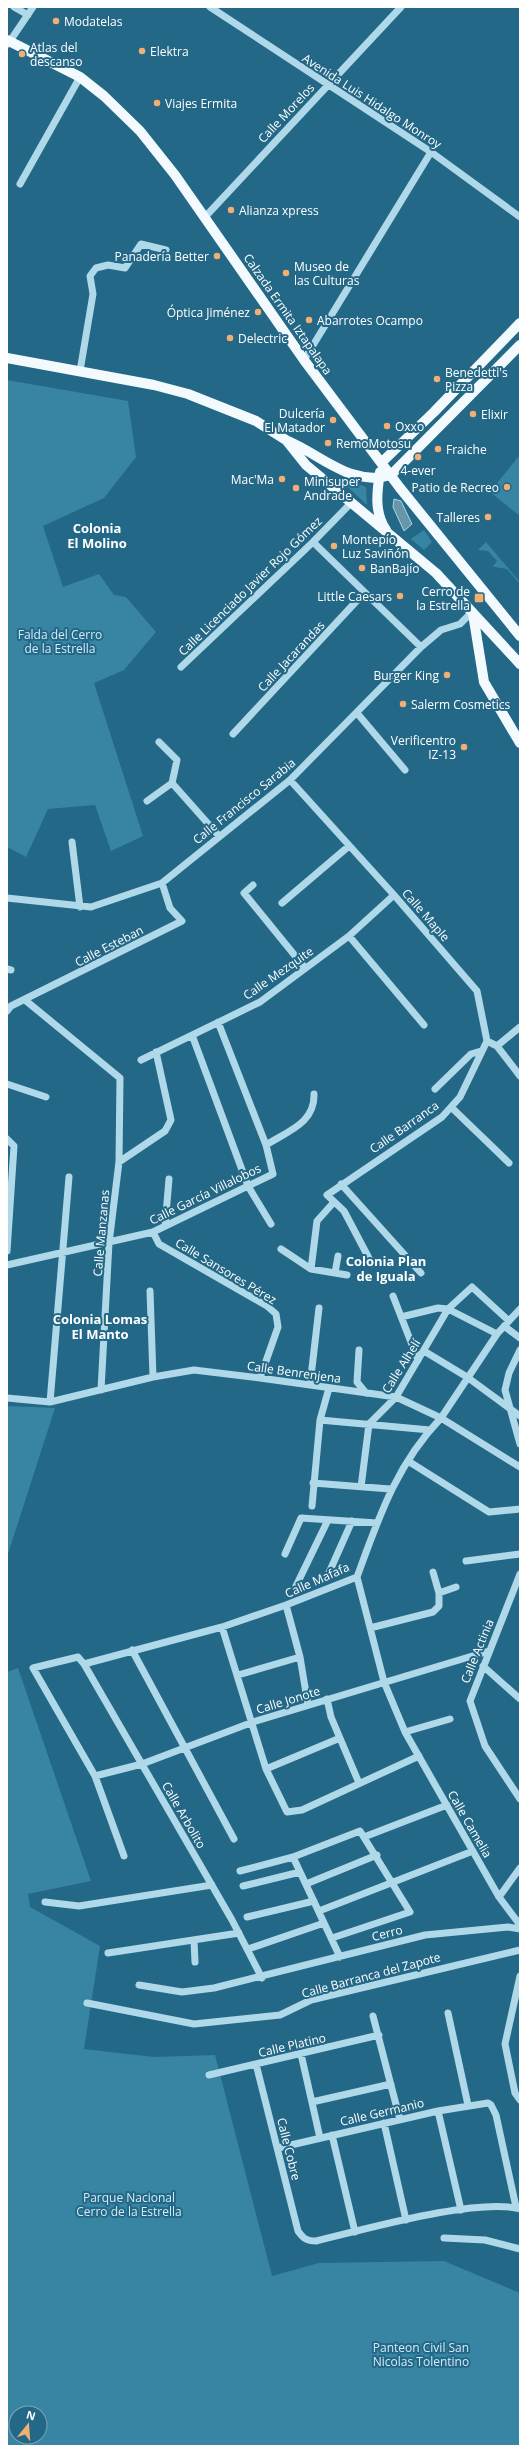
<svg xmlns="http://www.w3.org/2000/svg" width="527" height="2453" viewBox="0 0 527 2453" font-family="'Open Sans',sans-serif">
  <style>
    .green { fill: #3884a3; fill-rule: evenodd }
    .water { fill: #6795a9; stroke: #a3d6ea }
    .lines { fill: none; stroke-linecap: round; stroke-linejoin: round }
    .minor { stroke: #afd8e9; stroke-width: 7 }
    .major { stroke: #f2fafe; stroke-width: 10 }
    .poi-dot { fill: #f3ae73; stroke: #246887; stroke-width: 1.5 }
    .labels { text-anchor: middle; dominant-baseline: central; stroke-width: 4; stroke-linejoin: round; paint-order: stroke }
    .poi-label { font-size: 12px; fill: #fff; stroke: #246887; text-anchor: start }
    .street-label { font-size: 12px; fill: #fff; stroke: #246887 }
    .park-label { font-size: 12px; fill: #d3ecf7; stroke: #246887 }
    .neighbourhood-label { font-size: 13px; font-weight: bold; fill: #fff; stroke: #246887 }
  </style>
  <rect width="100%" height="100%" fill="#246887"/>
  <path class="green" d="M7 380 128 401 136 457 104 498 43 526 63 587 99 574 114 595 126 597 156 632 124 670 94 683 143 836 111 851 95 805 48 809 26 857 7 847Z
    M518 457 520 459V516L490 492Z
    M337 477 366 487 367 505Z
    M424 530 432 542 424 550 411 539Z
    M486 542 520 582V584L507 569 495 567 493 566 497 561 488 551 478 550Z
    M7 1406 55 1408 7 1557Z
    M18 1668 91 1881 28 1894 30 1907 100 1946 84 2049 154 2057 215 2055 272 2276 319 2263 444 2261 520 2293V2446H7V1672ZM16 2413H40V2437H16Z"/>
  <path class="water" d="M394 499 401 501 412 524 404 531 393 507Z"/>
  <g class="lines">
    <path class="minor" d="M14 7 28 15
      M210 7 431 152 520 217
      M8 44 33 7
      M20 184 80 77
      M205 217 401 7
      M304 360 431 152
      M80 371 93 294 90 276 96 268 108 265 125 268 141 244 166 250
      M313 542 421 647
      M181 667 313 542 351 503
      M357 713 405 770
      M233 734 364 593
      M159 742 177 760 172 783 219 836
      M290 780 394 895 477 991 487 1041 497 1046 520 1076
      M147 801 172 783
      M72 842 80 907
      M253 885 244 893 305 968
      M7 898 91 907 162 883 290 780 421 647 441 630 460 624 472 612
      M282 903 349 846
      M349 936 424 1025
      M7 969 11 970
      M25 1000 120 1078 119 1162 109 1243 101 1390
      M7 1011 11 1006 182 921 170 908 162 883
      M192 1035 248 1186 271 1224
      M497 1046 520 1027
      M141 1060 260 1002 349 936 394 895
      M7 1084 46 1097
      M435 1089 471 1054 481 1051
      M451 1107 509 1163
      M7 1139 14 1146 7 1251
      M266 1145C288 1131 315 1123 314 1094
      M119 1162 165 1131 171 1120 156 1052
      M341 1184 421 1273
      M165 1226 169 1179
      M153 1232 159 1244 267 1306 276 1314 278 1327 260 1378
      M281 1249 311 1269 347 1275
      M372 1264 344 1211 327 1195 442 1117 460 1097 487 1041
      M7 1265 153 1232 273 1174 266 1145 218 1022
      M311 1269 317 1221 334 1202
      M335 1273 338 1256
      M150 1291 153 1377
      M393 1296 418 1360
      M401 1317 438 1308 448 1309 497 1334
      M504 1326 520 1338
      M359 1350 357 1382 366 1393
      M520 1350 509 1373 505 1390 520 1444
      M424 1351 467 1377 520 1416
      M310 1385 319 1308
      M7 1398 50 1402 153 1377 194 1370 260 1378 396 1397 441 1418 520 1467
      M50 1402 69 1177
      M320 1420 430 1430
      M408 1461 489 1512 520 1509
      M313 1483 390 1489
      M361 1487 369 1424 396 1397 448 1309 472 1287 509 1321
      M312 1506 320 1420 329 1388
      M285 1554 301 1518 377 1523
      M466 1561 520 1554
      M520 1574 470 1701 485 1746 520 1799
      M328 1575 352 1521
      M357 1577 384 1682 405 1732 499 1897 520 1925
      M296 1586 328 1520
      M439 1593 456 1587
      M286 1605 300 1657 308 1705
      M222 1627 266 1769 287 1812 302 1810 419 1756
      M370 1628 433 1612 439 1606V1593L433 1572
      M132 1650 234 1839
      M84 1664 232 1920 262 1978
      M483 1666 520 1699
      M238 1675 300 1657
      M327 1699 331 1717 359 1783
      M405 1732 450 1719
      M266 1769 340 1738
      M95 1776 142 1764 253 1722 489 1651
      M364 1837 447 1805
      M124 1856 95 1776 33 1668 78 1657 84 1664 222 1627 286 1605 357 1577C379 1517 396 1465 441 1418L497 1334 520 1309
      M293 1857 340 1957
      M240 1871 293 1857 360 1831 410 1912 332 1938
      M306 1884 377 1855
      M243 1886 300 1872
      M499 1897 520 1868
      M45 1902 79 1906 212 1885
      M319 1911 473 1851
      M247 1917 314 1901
      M194 1941 195 1962
      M248 1949 324 1923
      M108 1953 239 1933
      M520 1976 505 2044 515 2093 520 2100
      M139 1985 182 1992 214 1988 425 1935 508 1927 520 1929
      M87 2003 194 2024 280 2015 311 2000 520 1950
      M448 2013 468 2105
      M373 2016 400 2120
      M301 2054 320 2138
      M256 2064 298 2231C303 2238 306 2241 316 2241 363 2230 478 2197 520 2209
      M209 2075 379 2035
      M312 2102 391 2084
      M438 2111 461 2210
      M384 2123 406 2220
      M332 2135 355 2232
      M278 2148 438 2111 488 2103 491 2105 496 2115 516 2207
      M444 2238 485 2240 520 2249"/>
    <path class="major" d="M7 40 80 77 104 96 140 131 175 175 304 360 400 488 520 636
      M7 358 154 385 188 394 256 421 286 440 306 465 436 573 520 664
      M288 441C323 456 351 487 391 475L520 345
      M382 462 434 412 520 323
      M380 472C377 491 374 513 386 530
      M473 614 484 682 520 743"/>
  </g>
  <g class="poi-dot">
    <circle cx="56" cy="21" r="4"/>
    <circle cx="142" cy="51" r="4"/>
    <circle cx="22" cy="54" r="4"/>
    <circle cx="157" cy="103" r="4"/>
    <circle cx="231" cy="210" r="4"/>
    <circle cx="217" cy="256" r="4"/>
    <circle cx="286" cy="273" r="4"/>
    <circle cx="258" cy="312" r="4"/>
    <circle cx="309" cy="320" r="4"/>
    <circle cx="230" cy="338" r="4"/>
    <circle cx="437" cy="379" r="4"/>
    <circle cx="473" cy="414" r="4"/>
    <circle cx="333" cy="420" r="4"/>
    <circle cx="387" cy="426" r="4"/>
    <circle cx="328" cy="443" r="4"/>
    <circle cx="438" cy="449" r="4"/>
    <circle cx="418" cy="457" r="4"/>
    <circle cx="282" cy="479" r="4"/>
    <circle cx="507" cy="487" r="4"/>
    <circle cx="296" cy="488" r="4"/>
    <circle cx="488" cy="517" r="4"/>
    <circle cx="334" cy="546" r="4"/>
    <circle cx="362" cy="568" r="4"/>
    <circle cx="400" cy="596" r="4"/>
    <rect x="474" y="593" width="10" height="10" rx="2"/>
    <circle cx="447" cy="675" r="4"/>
    <circle cx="403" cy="704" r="4"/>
    <circle cx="464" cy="747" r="4"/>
  </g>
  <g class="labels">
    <g class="poi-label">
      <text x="64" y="21">Modatelas</text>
      <text x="30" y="47">Atlas del<tspan x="30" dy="14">descanso</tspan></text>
      <text x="150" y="51">Elektra</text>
      <text x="165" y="103">Viajes Ermita</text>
      <text x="239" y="210">Alianza xpress</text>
      <text x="209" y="256" text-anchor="end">Panadería Better</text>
      <text x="294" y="266">Museo de<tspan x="294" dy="14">las Culturas</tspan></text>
      <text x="250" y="312" text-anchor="end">Óptica Jiménez</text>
      <text x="317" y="320">Abarrotes Ocampo</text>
      <text x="238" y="338">Delectric</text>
      <text x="445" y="372">Benedetti's<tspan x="445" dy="14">Pizza</tspan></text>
      <text x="325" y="413" text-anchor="end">Dulcería<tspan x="325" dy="14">El Matador</tspan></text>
      <text x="481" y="414">Elixir</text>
      <text x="395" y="426">Oxxo</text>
      <text x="336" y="443">RemoMotosu</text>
      <text x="446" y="449">Fraiche</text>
      <text x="418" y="470" text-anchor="middle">4-ever</text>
      <text x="274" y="479" text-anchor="end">Mac'Ma</text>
      <text x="304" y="481">Minisuper<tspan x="304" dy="14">Andrade</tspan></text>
      <text x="499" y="487" text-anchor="end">Patio de Recreo</text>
      <text x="480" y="517" text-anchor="end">Talleres</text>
      <text x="342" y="539">Montepío<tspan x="342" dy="14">Luz Saviñón</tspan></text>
      <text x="370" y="568">BanBajío</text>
      <text x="470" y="591" text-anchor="end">Cerro de<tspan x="470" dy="14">la Estrella</tspan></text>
      <text x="392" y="596" text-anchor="end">Little Caesars</text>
      <text x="439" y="675" text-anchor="end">Burger King</text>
      <text x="411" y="704">Salerm Cosmetics</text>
      <text x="456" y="740" text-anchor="end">Verificentro<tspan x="456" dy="14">IZ-13</tspan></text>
    </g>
    <g class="street-label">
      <text transform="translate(372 101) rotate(33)">Avenida Luis Hidalgo Monroy</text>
      <text transform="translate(286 113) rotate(-47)">Calle Morelos</text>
      <text transform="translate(288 314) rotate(55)">Calzada Ermita Iztapalapa</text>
      <text transform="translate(250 586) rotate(-44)">Calle Licenciado Javier Rojo Gómez</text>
      <text transform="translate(291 656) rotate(-47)">Calle Jacarandas</text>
      <text transform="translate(244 801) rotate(-39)">Calle Francisco Sarabia</text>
      <text transform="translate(426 915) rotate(49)">Calle Maple</text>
      <text transform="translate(109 946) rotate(-27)">Calle Esteban</text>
      <text transform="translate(278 973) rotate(-35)">Calle Mezquite</text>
      <text transform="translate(404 1127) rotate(-35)">Calle Barranca</text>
      <text transform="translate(205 1194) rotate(-26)">Calle García Villalobos</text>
      <text transform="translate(101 1233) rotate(-85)">Calle Manzanas</text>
      <text transform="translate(226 1271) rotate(31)">Calle Sansores Pérez</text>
      <text transform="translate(401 1366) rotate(-58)">Calle Alhelí</text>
      <text transform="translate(294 1372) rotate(8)">Calle Benrenjena</text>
      <text transform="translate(317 1580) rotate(-24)">Calle Mafafa</text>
      <text transform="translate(477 1651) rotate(-68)">Calle Actinia</text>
      <text transform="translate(288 1700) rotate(-17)">Calle Jonote</text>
      <text transform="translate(184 1815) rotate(60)">Calle Arbolito</text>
      <text transform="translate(470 1824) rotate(60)">Calle Camelia</text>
      <text transform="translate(387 1933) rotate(-14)">Cerro</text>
      <text transform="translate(371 1975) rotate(-15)">Calle Barranca del Zapote</text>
      <text transform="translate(292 2045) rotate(-13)">Calle Platino</text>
      <text transform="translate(382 2112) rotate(-13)">Calle Germanio</text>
      <text transform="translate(289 2149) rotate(76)">Calle Cobre</text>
    </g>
    <g class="park-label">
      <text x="60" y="634">Falda del Cerro<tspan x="60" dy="14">de la Estrella</tspan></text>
      <text x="129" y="2197">Parque Nacional<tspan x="129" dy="14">Cerro de la Estrella</tspan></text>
      <text x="421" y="2347">Panteon Civil San<tspan x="421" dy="14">Nicolas Tolentino</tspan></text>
    </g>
    <g class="neighbourhood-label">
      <text x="97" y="528">Colonia<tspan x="97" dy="15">El Molino</tspan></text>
      <text x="386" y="1261">Colonia Plan<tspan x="386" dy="15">de Iguala</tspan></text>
      <text x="100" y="1319">Colonia Lomas<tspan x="100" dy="15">El Manto</tspan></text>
    </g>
  </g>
  <rect width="527" height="2453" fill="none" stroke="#ffffff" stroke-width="16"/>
  <g transform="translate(28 2425) rotate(17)"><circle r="19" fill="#246887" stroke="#7ca4b7"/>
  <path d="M0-3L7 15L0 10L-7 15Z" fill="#f3ae73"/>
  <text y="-6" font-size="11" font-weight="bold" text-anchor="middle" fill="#ffffff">N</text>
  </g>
</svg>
